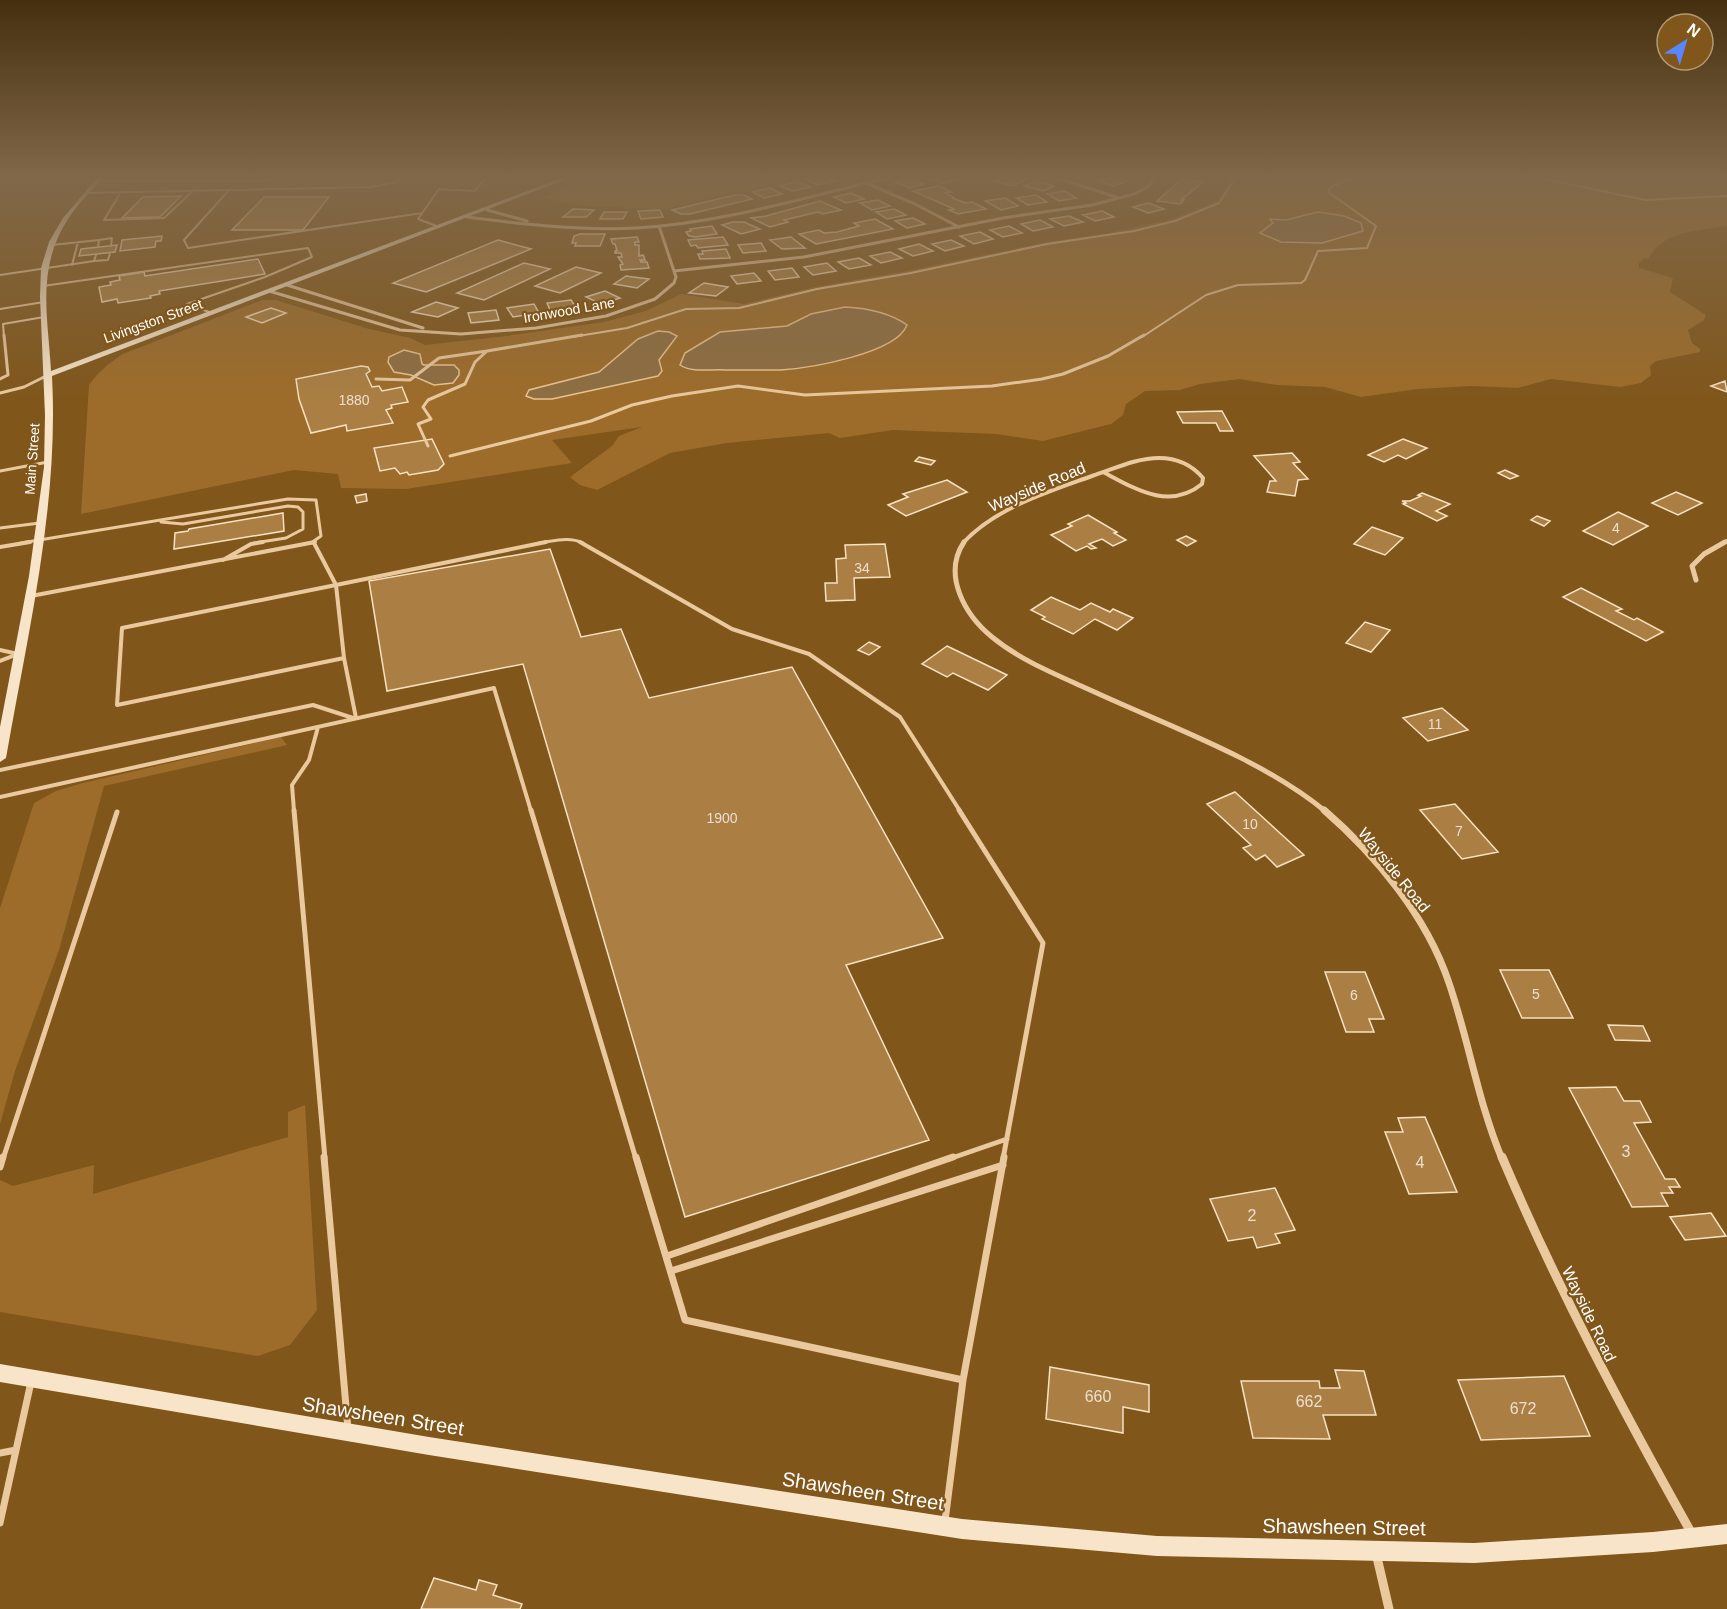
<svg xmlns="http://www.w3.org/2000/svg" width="1727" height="1609" viewBox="0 0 1727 1609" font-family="Arial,sans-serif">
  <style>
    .green { fill: #9d6c2a }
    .water { fill: #8e6e42; stroke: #ecc491; stroke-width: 1.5 }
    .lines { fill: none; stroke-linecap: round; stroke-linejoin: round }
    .stream { fill: #ecc491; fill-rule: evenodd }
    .building { fill: #ab7f43; stroke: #f8e1c2; stroke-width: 1.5 }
    .lane-far4 { stroke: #eac99e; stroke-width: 2 }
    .lane-far3 { stroke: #eac99e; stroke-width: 3 }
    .lane-far2 { stroke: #eac99e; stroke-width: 4 }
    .lane-far1 { stroke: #eac99e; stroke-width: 5 }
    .lane { stroke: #eac99e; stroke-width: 7 }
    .street-far4 { stroke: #eac99e; stroke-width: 3 }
    .street-far3 { stroke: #eac99e; stroke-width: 4 }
    .street-far2 { stroke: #eac99e; stroke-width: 5 }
    .street-far1 { stroke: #eac99e; stroke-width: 7 }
    .street { stroke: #eac99e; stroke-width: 9 }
    .secondary { fill: #f8e5c9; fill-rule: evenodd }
    .labels { text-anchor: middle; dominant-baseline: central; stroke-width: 4.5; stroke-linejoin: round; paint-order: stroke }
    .far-street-label { font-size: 14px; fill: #fff; stroke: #80561a }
    .number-label { font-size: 14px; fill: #eadfd0 }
    .street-label { font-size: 16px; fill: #fff; stroke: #80561a }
    .near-number-label { font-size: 16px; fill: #eadfd0 }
    .near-street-label { font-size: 20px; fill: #fff; stroke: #80561a }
  </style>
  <rect width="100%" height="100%" fill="#80561a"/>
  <path class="green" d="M592 177H803L665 209 584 206 542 198Z
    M1230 177H1727V226C1698 231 1664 230 1648 259L1644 258 1639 263V268L1673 278 1670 292 1706 315 1704 320 1688 330 1692 343 1700 349V352L1656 361 1650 366 1651 375 1641 383 1620 387 1551 379 1518 388 1471 386 1418 389 1361 397 1325 387 1277 385 1239 379 1200 384 1180 390 1145 391 1126 404 1123 415 1111 424 1043 441 997 434 893 430 840 438 829 433 727 443 670 453 597 490 580 485 570 477 612 446 619 436 642 427 552 440 572 463 406 489 341 488 338 474 294 470 81 514 89 385C99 371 109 363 123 354L262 300H276L369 329 410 338 425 345 507 336 604 322 646 311 681 294 744 304 815 287 902 272 1048 242 1109 233 1172 219 1218 200Z
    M281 737 287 745 104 786 59 950 15 1071 0 1124V908L34 803 56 791 83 783Z
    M305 1105 317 1310 290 1345 258 1356 0 1312V1180L13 1186 94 1165 93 1194 288 1137V1112Z"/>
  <path class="water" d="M1318 212 1344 216 1361 223 1363 231 1322 243 1281 242 1260 233 1273 223 1270 219 1286 220Z
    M845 307C865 308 890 313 907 325 896 354 809 368 781 370 762 370 744 370 725 370 711 369 692 373 680 365L685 353 720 332 787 326 811 314Z
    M658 331 669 332 677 336 659 360 662 371 658 376 552 399H534L526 396 529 390 599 372 638 339Z
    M404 350 420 354 422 364 424 365H454L459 370V375L453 383 434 385 411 375 394 372 388 362 389 357Z"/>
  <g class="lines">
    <path class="stream" d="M1531 177H1539L1645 199 1727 195V197L1645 201Z"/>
  </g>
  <path class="building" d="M817 177H828L836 181 817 185 806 179Z
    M923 177H952L958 179 943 183Z
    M1005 177H1024L1030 178 1012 186 994 181Z
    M1109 177H1112L1127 181 1114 186 1097 181Z
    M910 178 924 184 909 188 895 182Z
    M1182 179 1203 182 1181 200H1184L1180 204 1157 201Z
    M797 181 810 187 793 191 780 186Z
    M1035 181 1054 186 1043 191 1024 186Z
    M939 186 952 192 945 193 955 198H952L966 203 972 202 986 209 958 214 949 210 954 209 913 191Z
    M770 188 782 194 764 198 752 192Z
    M1065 191 1076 198 1059 201 1047 194Z
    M851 193 864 199 846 203 834 197Z
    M735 195H744L752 199 690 214H681L672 210Z
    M1036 195 1047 202 1028 205 1016 198Z
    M181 196 160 217 122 218 143 197Z
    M264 197H329L303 230H232Z
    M1005 198 1018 206 1001 210 985 201Z
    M878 200 890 206 872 210 860 203Z
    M820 201 841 210 823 214 818 212 784 220 788 222 770 227 751 218 766 216Z
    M1149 203 1164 209 1148 213 1133 207Z
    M573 209 594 210 586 217H563Z
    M894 209 906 215 887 219 876 212Z
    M660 210 663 217 641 219 638 211Z
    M1102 211 1114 217 1095 221 1083 215Z
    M604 212H627L623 219H600Z
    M1069 216 1083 222 1064 226 1050 219Z
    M913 218 925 224 907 228 895 221Z
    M875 219 893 229 816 244 799 234 819 230 824 233 837 232 859 226 854 223Z
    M1040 220 1053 227 1033 231 1021 224Z
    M733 222H744L760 229 741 234 722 225Z
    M712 226 717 234 695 237 689 236 686 232 691 231 690 229Z
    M1009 226 1022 233 1003 237 990 230Z
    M980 232 993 239 974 244 960 236Z
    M580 234H605L600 246H575L576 243H572L574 236Z
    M162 236 161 241H156L155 247 120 251 122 240Z
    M637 237 639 242H635V245H639V256L643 255 645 260H640L641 262H647L649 268 621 270 620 265 623 264 618 257H622L621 253H615V251H617L615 244H613L611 239Z
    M723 237 728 245 698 248 696 245 691 246 688 240Z
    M791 237 805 248 782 249 770 240Z
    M498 240 531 249 426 292 393 283Z
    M951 240 964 246 945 251 932 244Z
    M761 243 766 251 743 253 738 245Z
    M919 244 933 251 913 256 899 249Z
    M117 245 115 252 79 256 81 249Z
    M726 249 730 258 700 259 698 254H703L702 251Z
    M890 252 902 258 881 263 870 256Z
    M859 258 871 265 849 269 838 262Z
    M258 259 265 274 159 291 160 294 150 296 151 298 118 303 117 299 102 302 99 287 111 285 110 282 120 280 119 276 144 272 145 276Z
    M524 263 550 269 484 300 457 293Z
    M827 263 836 271 813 275 804 267Z
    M576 267 601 273 560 293 535 286Z
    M792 268 799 277 775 280 768 271Z
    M754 273 761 281 737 284 731 276Z
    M626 276 649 279 637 288 614 284Z
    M704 283 728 287 716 296 689 293Z
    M605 291 620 298 601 304 586 297Z
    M571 300 577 309 557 313 551 312 547 303Z
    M436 302 458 308 438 317 412 312Z
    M534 304 539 313 513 317 507 308Z
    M271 308 286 313 262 323 246 317Z
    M496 310 499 320 471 323 468 313Z
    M361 366 368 367 370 371 366 374 372 387 379 386 382 391 402 387 408 402 391 405 392 408 386 410 393 423 347 431 346 425 311 433 299 399 296 379Z
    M1725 381 1727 392 1711 386Z
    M1222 411 1233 431H1220L1216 423H1183L1177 412Z
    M432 439 444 464 438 470 409 475 407 472 400 474 395 468 380 471 374 448Z
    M1403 439 1427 448 1406 459 1398 455 1384 462 1368 455Z
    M1292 453 1300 462 1293 463 1308 479 1298 480 1295 496 1267 492 1270 481H1276L1254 456Z
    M919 457 935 461 931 465 915 461Z
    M1505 470 1518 476 1510 479 1498 473Z
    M947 480 967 492 906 516 888 505 908 497 903 494Z
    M1676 492 1702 503 1678 515 1652 503Z
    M1422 493 1450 504 1436 511 1447 516 1437 521 1403 504 1406 503 1402 501H1410L1421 496 1418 495Z
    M366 494 367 501 357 503 355 496Z
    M1618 512 1648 526 1613 545 1583 531Z
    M283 513 284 531 174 549 175 533 188 531 189 529Z
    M1088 515 1117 532 1114 533 1126 540 1113 546 1102 539 1089 544 1096 548 1091 549 1087 546 1076 551 1051 535 1072 526 1068 524Z
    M1537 516 1550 521 1544 526 1531 520Z
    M1372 527 1403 538 1385 555 1354 544Z
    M1186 536 1196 541 1187 546 1177 540Z
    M885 544 890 577 854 578 855 600 826 601 825 583H837L836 559 846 558 845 545Z
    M550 549 581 637 621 629 649 698 792 667 943 938 846 965 929 1140 685 1217 523 664 387 691 369 581Z
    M1581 588 1622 609 1616 611 1634 620 1637 618 1663 632 1646 641 1563 597Z
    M1051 597 1080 610 1091 603 1110 612 1113 609 1133 618 1117 630 1095 619 1073 634 1042 619 1045 617 1031 610Z
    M1365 622 1390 630 1371 652 1346 643Z
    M869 642 880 647 869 655 858 650Z
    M947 646 1007 675 988 690 953 673 947 677 922 664Z
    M1442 708 1468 730 1428 741 1403 718Z
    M1235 792 1304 855 1277 867 1265 855 1256 860 1243 848 1251 845 1207 804Z
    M1455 804 1498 852 1462 859 1420 810Z
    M1500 970H1549L1573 1018H1522Z
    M1325 972H1365L1384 1019H1369L1374 1032H1346Z
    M1608 1025 1643 1026 1650 1041 1615 1040Z
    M1616 1087 1624 1101H1640L1651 1122 1634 1123 1665 1179H1675L1680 1187H1669L1673 1193H1661L1668 1206 1632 1207 1569 1088Z
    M1425 1117 1457 1192 1409 1194 1385 1132H1403L1398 1118Z
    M1275 1188 1295 1230 1275 1234 1280 1243 1257 1248 1253 1237 1228 1241 1210 1199Z
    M1711 1213 1726 1236 1685 1240 1670 1217Z
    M1050 1367 1149 1385V1412L1123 1407V1433L1046 1419Z
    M1335 1370 1364 1371 1376 1415H1323L1330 1439 1253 1438 1241 1381H1319L1320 1388H1340Z
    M1564 1376 1590 1436 1481 1440 1458 1380Z
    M434 1578 476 1590 479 1580 497 1585 493 1595 522 1604 520 1609H421Z"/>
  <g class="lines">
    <path class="lane-far4" d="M97 181H261L281 177
      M230 189 184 240 188 248 422 213
      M121 192 104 220 164 218 194 190
      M86 193 371 187 392 183 406 177
      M439 227 418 219 439 189 474 191 487 177
      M99 240 112 238 111 246
      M52 245 99 240 98 247
      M94 261 108 260 110 253
      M72 265 78 242
      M0 275 94 261 96 255
      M43 286 308 248 312 257 265 277 187 304
      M187 304 212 313
      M0 309 44 302
      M4 337 3 324 44 317
      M572 337 627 328 686 309 739 308 817 289 911 273 1047 244 1134 231 1175 221 1219 203 1236 177
      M1142 337 1206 295 1238 285 1301 283 1305 280 1318 251 1367 248 1376 226 1328 192 1331 187 1355 177"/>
    <path class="lane-far3" d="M0 379 8 375 4 335
      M376 379 410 380 439 358 487 351
      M0 393 24 387 48 375
      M428 446 418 424 431 419 423 407 428 400 465 384 475 362 487 351 582 335
      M450 456 591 421 632 405 672 396 738 386 805 395 992 386 1042 379 1063 374 1108 356 1144 335
      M0 471 48 462
      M161 522 183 524 288 506 298 507 303 512V529L286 538 254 543
      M0 528 40 523
      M21 543 288 499 316 500 321 536 311 543
      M539 543C554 541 569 536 583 543"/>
    <path class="lane-far2" d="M580 542 732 629 809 654 900 717 960 811
      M314 543 336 585 122 628 117 705 344 658
      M0 547 30 542
      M223 560 251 544 263 542
      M31 596 315 542
      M0 650 18 654 0 661
      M356 718 344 658 336 585 546 542
      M0 770 313 705 353 718
      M0 797 494 688 531 811
      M294 811 292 785 309 760 318 727"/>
    <path class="lane-far1" d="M294 810 325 1159
      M531 810 636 1159
      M959 810 1043 943 1003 1159
      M3 1159 117 812
      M949 1159 1007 1139"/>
    <path class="lane" d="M324 1157 348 1429
      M636 1157 685 1320 963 1380 945 1521
      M0 1167 3 1157
      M667 1256 953 1157
      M671 1271 1003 1165
      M963 1380 1004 1157
      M0 1453 16 1450
      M0 1523 31 1382"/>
    <path class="street-far4" d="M1054 177 1119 198
      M866 183 915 204 959 227
      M487 210 527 221
      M467 217C523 224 579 231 636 228 722 223 807 197 891 177
      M674 271 804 257 1003 218 1092 205 1134 194 1148 187 1155 177
      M287 285 423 328
      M269 291 400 330 461 334 536 328 606 316 655 299 674 283 676 277 659 226"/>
    <path class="street-far3" d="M963 543C995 508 1048 492 1092 476 1114 469 1136 458 1159 458 1177 458 1191 464 1203 478L1202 484C1170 510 1137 490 1105 473
      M1723 543 1727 541"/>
    <path class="street-far2" d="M964 542C942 575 965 615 992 637 1020 660 1055 674 1088 689 1165 725 1259 757 1325 811
      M1696 580 1692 566 1704 554 1725 542"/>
    <path class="street-far1" d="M1324 810C1376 855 1427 917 1449 983 1469 1041 1478 1102 1502 1159"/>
    <path class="street" d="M1502 1157C1557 1287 1623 1411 1692 1534
      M1376 1553 1389 1609"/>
    <path class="secondary" d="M98 177H104C91 191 78 204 68 219 36 268 48 316 51 371L564 177H572L52 376C59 505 28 632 6 758L0 762V727L29 576 44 467 45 415 40 297 41 268 49 242 63 218Z
      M0 1364 429 1437 962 1519 1157 1536 1474 1543 1653 1532 1727 1524V1544L1653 1552 1474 1563 1157 1556 962 1539 429 1455 0 1382Z"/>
  </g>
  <linearGradient id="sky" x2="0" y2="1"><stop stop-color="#462f0e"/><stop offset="0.44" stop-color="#806849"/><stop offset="1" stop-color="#806849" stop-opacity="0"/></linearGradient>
  <rect width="1727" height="402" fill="url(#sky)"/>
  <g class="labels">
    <g class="far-street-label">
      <text transform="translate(569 310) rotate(-10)">Ironwood Lane</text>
      <text transform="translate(153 321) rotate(-20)">Livingston Street</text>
      <text transform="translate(32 459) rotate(-86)">Main Street</text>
    </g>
    <g class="number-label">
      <text x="354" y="400">1880</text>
      <text x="1616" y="528">4</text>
      <text x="862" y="568">34</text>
      <text x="1435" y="724">11</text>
      <text x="722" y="818">1900</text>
      <text x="1250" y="824">10</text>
      <text x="1459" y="831">7</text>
      <text x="1536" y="994">5</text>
      <text x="1354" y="995">6</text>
    </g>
    <g class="street-label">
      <text transform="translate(1037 487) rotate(-23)">Wayside Road</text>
      <text transform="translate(1394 870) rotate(51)">Wayside Road</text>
      <text transform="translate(1589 1314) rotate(64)">Wayside Road</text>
    </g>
    <g class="near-number-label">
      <text x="1626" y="1151">3</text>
      <text x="1420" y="1162">4</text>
      <text x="1252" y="1215">2</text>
      <text x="1098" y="1396">660</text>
      <text x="1309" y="1401">662</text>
      <text x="1523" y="1408">672</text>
    </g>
    <g class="near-street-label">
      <text transform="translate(383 1416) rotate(9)">Shawsheen Street</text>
      <text transform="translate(863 1491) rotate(9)">Shawsheen Street</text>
      <text transform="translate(1344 1527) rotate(1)">Shawsheen Street</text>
    </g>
  </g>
  <g transform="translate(1685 42) rotate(37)"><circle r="28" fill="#80561a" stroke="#b39a76" stroke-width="1.5"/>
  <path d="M0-4.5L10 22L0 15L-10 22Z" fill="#5a85fc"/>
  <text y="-9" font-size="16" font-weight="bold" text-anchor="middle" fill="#ffffff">N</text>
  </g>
</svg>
